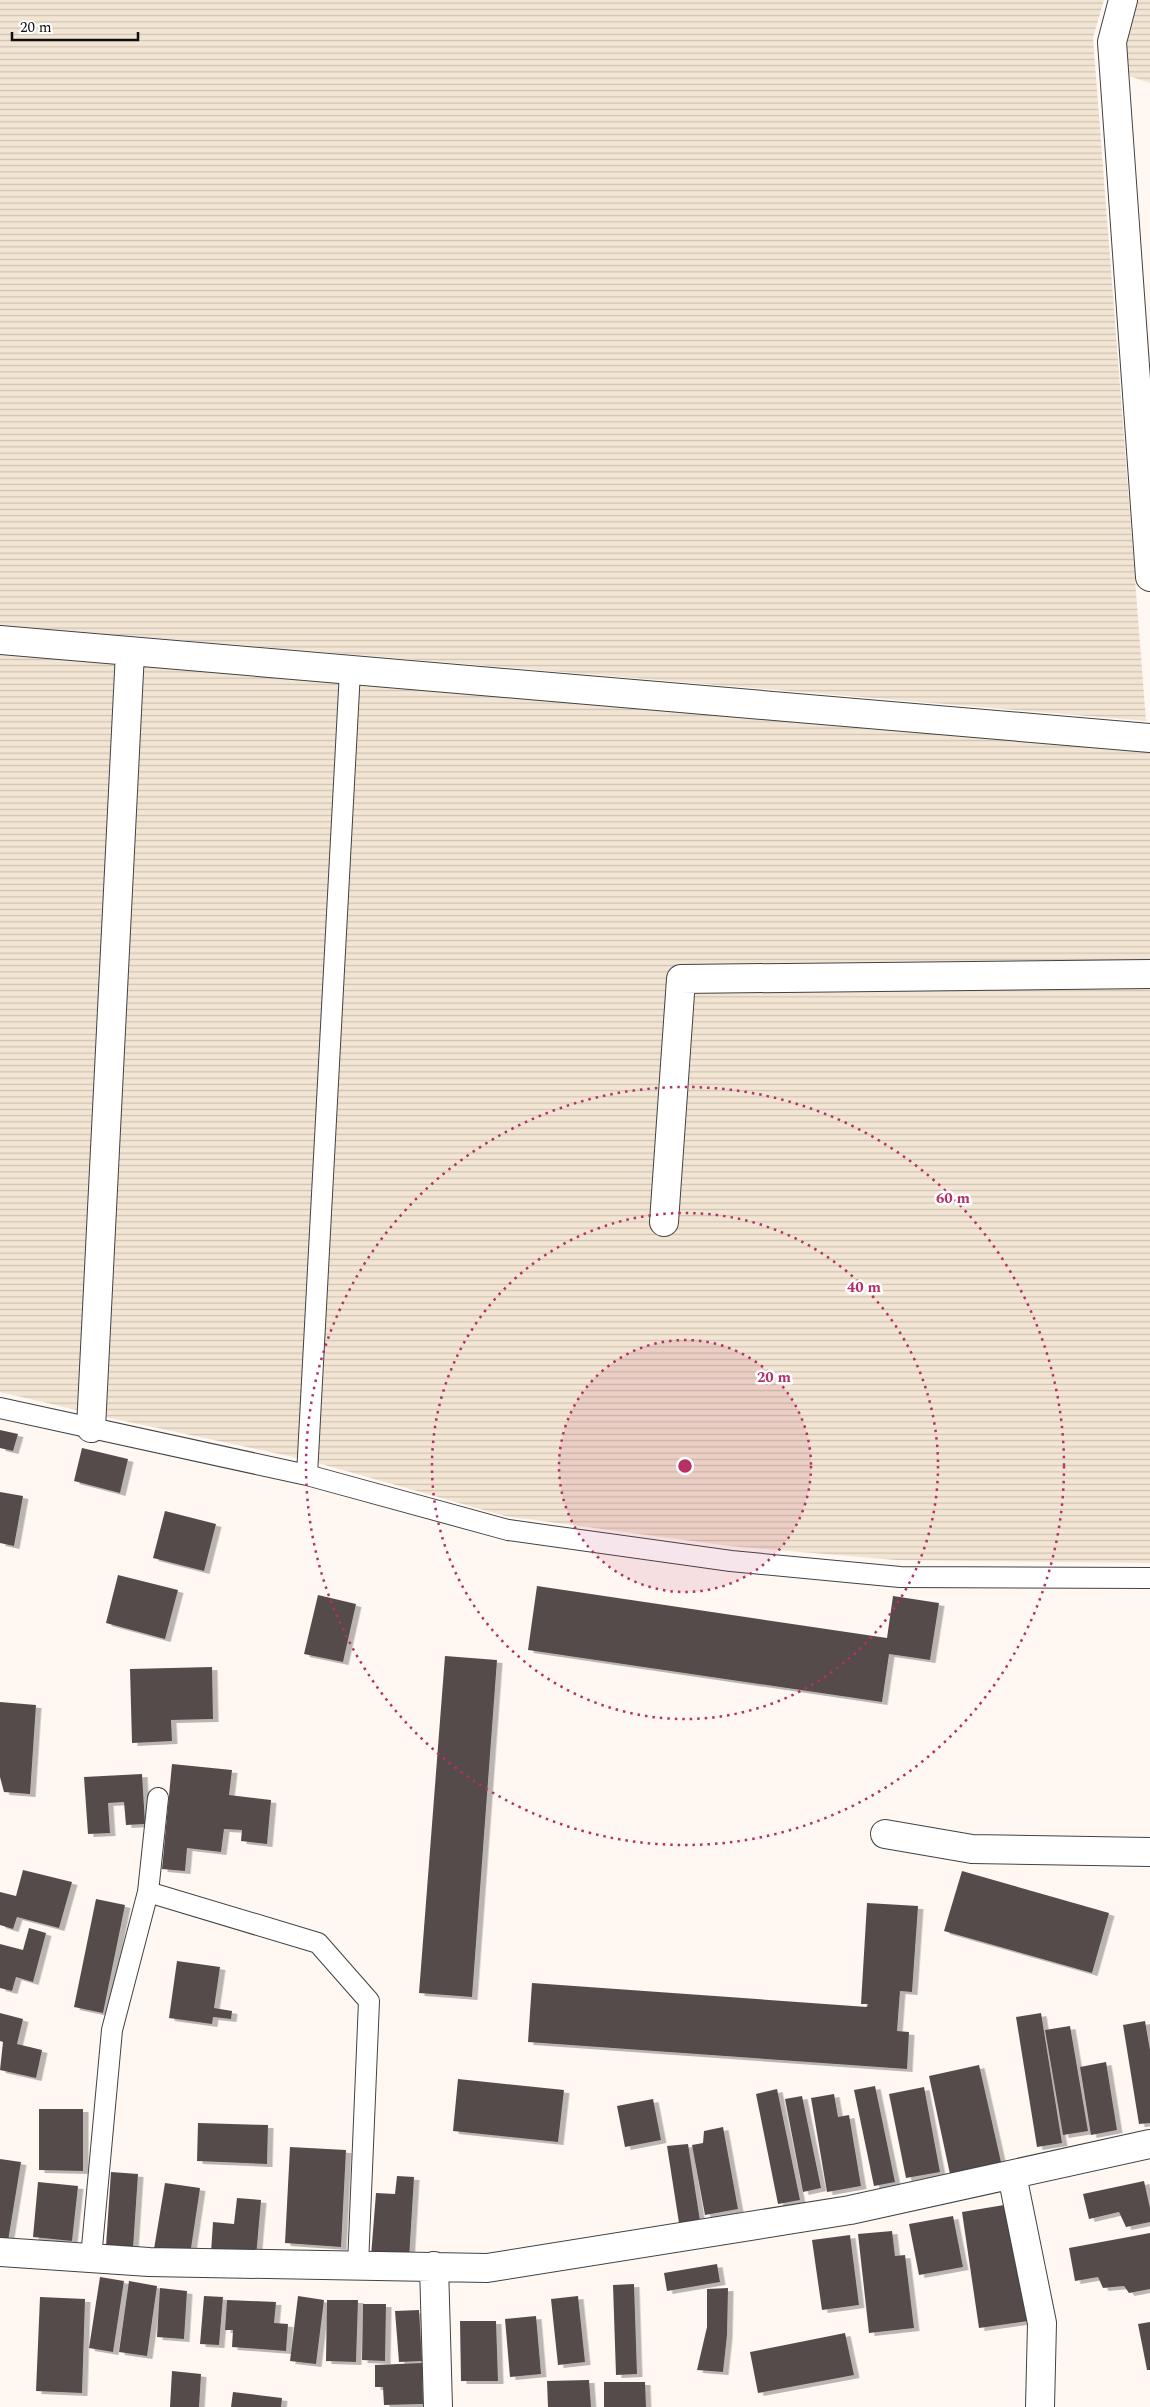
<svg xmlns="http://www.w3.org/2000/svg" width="1150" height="2407" viewBox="0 0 1150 2407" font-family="Spectral,serif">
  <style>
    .farmland { fill: url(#farmland-rules) }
    .building { fill: #574c4c; filter: url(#shadow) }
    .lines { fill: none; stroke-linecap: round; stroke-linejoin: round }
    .service-casing { stroke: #424242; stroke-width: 22 }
    .minor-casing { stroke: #424242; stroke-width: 30 }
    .service { stroke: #fff; stroke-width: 20 }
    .minor { stroke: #fff; stroke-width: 28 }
    .ring { fill: none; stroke: #b53064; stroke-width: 2.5; stroke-dasharray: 2.5 5 }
    .centre { fill: #b53064; stroke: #fff; stroke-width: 2.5 }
    .ring-label { font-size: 15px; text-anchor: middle; font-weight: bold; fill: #b53064; stroke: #fff; stroke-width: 5; stroke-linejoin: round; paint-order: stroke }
  </style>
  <defs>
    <pattern id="farmland-rules" width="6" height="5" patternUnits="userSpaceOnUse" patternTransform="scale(1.25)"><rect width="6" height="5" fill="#f3e5d3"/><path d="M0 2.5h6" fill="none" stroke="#cfc3b4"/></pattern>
    <filter id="shadow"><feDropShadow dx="5.5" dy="3" stdDeviation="0" flood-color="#0004"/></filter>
  </defs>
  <rect width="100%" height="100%" fill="#fef7f2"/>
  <path class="farmland" d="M0 0H1104L1093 38 1146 721 0 625Z
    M1135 0H1150V83L1129 76 1123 41Z
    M0 654 115 663 81 1411 0 1392Z
    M143 664 340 682 298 1458 106 1417Z
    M359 685 1150 750V1563L896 1560 729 1546 505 1516 318 1463Z"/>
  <path class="building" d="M0 1430 18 1434 13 1451 0 1448Z
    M82 1448 128 1459 120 1493 74 1481Z
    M0 1492 23 1496 14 1546 0 1543Z
    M165 1511 216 1524 204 1571 153 1558Z
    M118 1575 178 1590 165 1639 106 1623Z
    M537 1586 887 1638 893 1596 939 1603 930 1660 889 1654 882 1702 528 1650Z
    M318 1595 356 1604 343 1662 304 1654Z
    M445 1656 497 1660 472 1997 419 1993Z
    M212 1667 213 1719 171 1720 172 1741 132 1743 130 1669Z
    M0 1702 36 1705 30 1794 4 1792 0 1777Z
    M172 1764 232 1770 229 1795 271 1800 267 1844 241 1841 242 1830 224 1829 221 1852 187 1848 185 1871 162 1869Z
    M142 1774 145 1824 126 1825 124 1802 108 1803 110 1833 88 1834 84 1777Z
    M23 1870 72 1882 59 1928 17 1917 13 1929 0 1925V1892L16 1896Z
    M962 1871 1109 1913 1092 1973 944 1931Z
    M96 1899 125 1905 103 2013 74 2007Z
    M867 1903 918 1906 912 1992 900 1991 897 2031 909 2032 907 2069 528 2042 532 1983 867 2007 868 2004H861Z
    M29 1928 46 1933 33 1982 16 1977 12 1991 0 1988V1944L23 1950Z
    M177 1961 220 1967 214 2008 232 2011 231 2019 213 2017 212 2024 169 2018Z
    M0 2013 23 2019 17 2044 42 2050 36 2078 0 2070 3 2042 0 2041Z
    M1041 2013 1062 2143 1037 2147 1016 2017Z
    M1145 2021 1150 2050V2123L1139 2124 1123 2025Z
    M1070 2026 1088 2131 1063 2135 1045 2030Z
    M1106 2062 1117 2130 1091 2135 1080 2067Z
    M979 2065 1001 2162 950 2174 929 2076Z
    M458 2079 564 2090 558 2142 453 2131Z
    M875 2086 895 2182 874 2186 854 2090Z
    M924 2087 940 2172 906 2178 889 2094Z
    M777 2089 800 2200 778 2204 756 2094Z
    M834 2094 838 2117 849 2115 861 2186 827 2192 811 2098Z
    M802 2096 821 2188 803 2192 785 2099Z
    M653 2099 661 2140 625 2147 617 2106Z
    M39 2109H83V2171L39 2170Z
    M198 2123 268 2125 267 2164 197 2161Z
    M723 2127 738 2209 705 2215 692 2145 703 2143 704 2131Z
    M688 2144 700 2221 679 2223 667 2146Z
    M290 2147 346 2150 341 2247 285 2243Z
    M0 2159 21 2162 8 2241 0 2240Z
    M111 2172 138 2174 133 2248 106 2246Z
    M397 2176 414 2177 409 2259 371 2256 376 2193 395 2194Z
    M1144 2181 1150 2208V2222L1126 2227 1119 2212 1089 2219 1083 2194Z
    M38 2182 78 2186 72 2241 33 2237Z
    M165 2183 200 2188 190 2255 154 2249Z
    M237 2198 261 2200 256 2257 211 2253 213 2222 234 2224Z
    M1010 2204 1028 2321 979 2328 962 2212Z
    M953 2216 963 2267 919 2275 909 2224Z
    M892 2231 895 2256 905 2255 914 2328 869 2333 858 2234Z
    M1150 2233V2289L1129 2293 1124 2286 1103 2288 1098 2277 1075 2281 1069 2248Z
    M850 2235 859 2305 822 2310 812 2240Z
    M717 2264 720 2282 667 2291 664 2273Z
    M100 2277 124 2281 113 2352 89 2348Z
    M129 2281 157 2286 147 2356 119 2352Z
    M634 2284 637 2374 616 2375 613 2285Z
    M160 2288 187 2291 184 2339 157 2337Z
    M728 2288 727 2335 723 2372 697 2370 707 2327V2289Z
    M204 2296 223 2297 219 2345 200 2344Z
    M298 2296 324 2300 316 2364 290 2361Z
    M578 2296 585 2362 558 2365 551 2299Z
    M40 2297 85 2299 82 2393 36 2391Z
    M227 2300 276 2302 274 2323 288 2324 286 2351 232 2347 233 2330H225Z
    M327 2300H358L356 2362 326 2361Z
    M363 2304H386L385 2361 362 2360Z
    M419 2310 422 2361 399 2362 395 2311Z
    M536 2316 541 2374 510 2377 505 2319Z
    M460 2321H496L498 2381H461Z
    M1150 2322V2370H1147L1138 2324Z
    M845 2333 854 2375 758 2393 750 2352Z
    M422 2363 423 2404 384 2405 383 2387H375V2365Z
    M172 2371 201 2374 199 2407H170Z
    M589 2380 591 2407H548L547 2381Z
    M604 2382H645L646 2407H604Z
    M233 2392 282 2398 281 2407H231Z"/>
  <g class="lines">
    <defs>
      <path id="service" d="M0 1408 307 1475 508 1530 731 1561 900 1577 1150 1578
        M307 1475 350 671
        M158 1798 148 1892 318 1943 369 2001 358 2265
        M91 2258 112 2030 148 1892"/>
      <path id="minor" d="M1123 0 1112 42 1150 577
        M0 640 1150 738
        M664 1222 681 979 1150 974
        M91 1428 130 652
        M885 1834 972 1849 1150 1852
        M1012 2175 1042 2323 1040 2407
        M0 2252 149 2262 487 2268 850 2210 1150 2144
        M434 2266 438 2407"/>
    </defs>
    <use href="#service" class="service-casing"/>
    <use href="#minor" class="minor-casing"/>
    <use href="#service" class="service"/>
    <use href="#minor" class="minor"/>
  </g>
  <circle cx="685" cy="1466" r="126" fill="#b53064" fill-opacity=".12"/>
  <g class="ring">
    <circle cx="685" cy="1466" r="126"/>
    <circle cx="685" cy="1466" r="253"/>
    <circle cx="685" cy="1466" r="379"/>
  </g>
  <circle cx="685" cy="1466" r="8" class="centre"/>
  <g class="ring-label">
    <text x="953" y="1203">60 m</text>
    <text x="864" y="1292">40 m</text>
    <text x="774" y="1382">20 m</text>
  </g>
  <path d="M12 32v8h126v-8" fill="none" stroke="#0f0f0f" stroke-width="2.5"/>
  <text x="20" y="32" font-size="15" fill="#0f0f0f" stroke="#ffffff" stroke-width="4" paint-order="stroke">20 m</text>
</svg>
